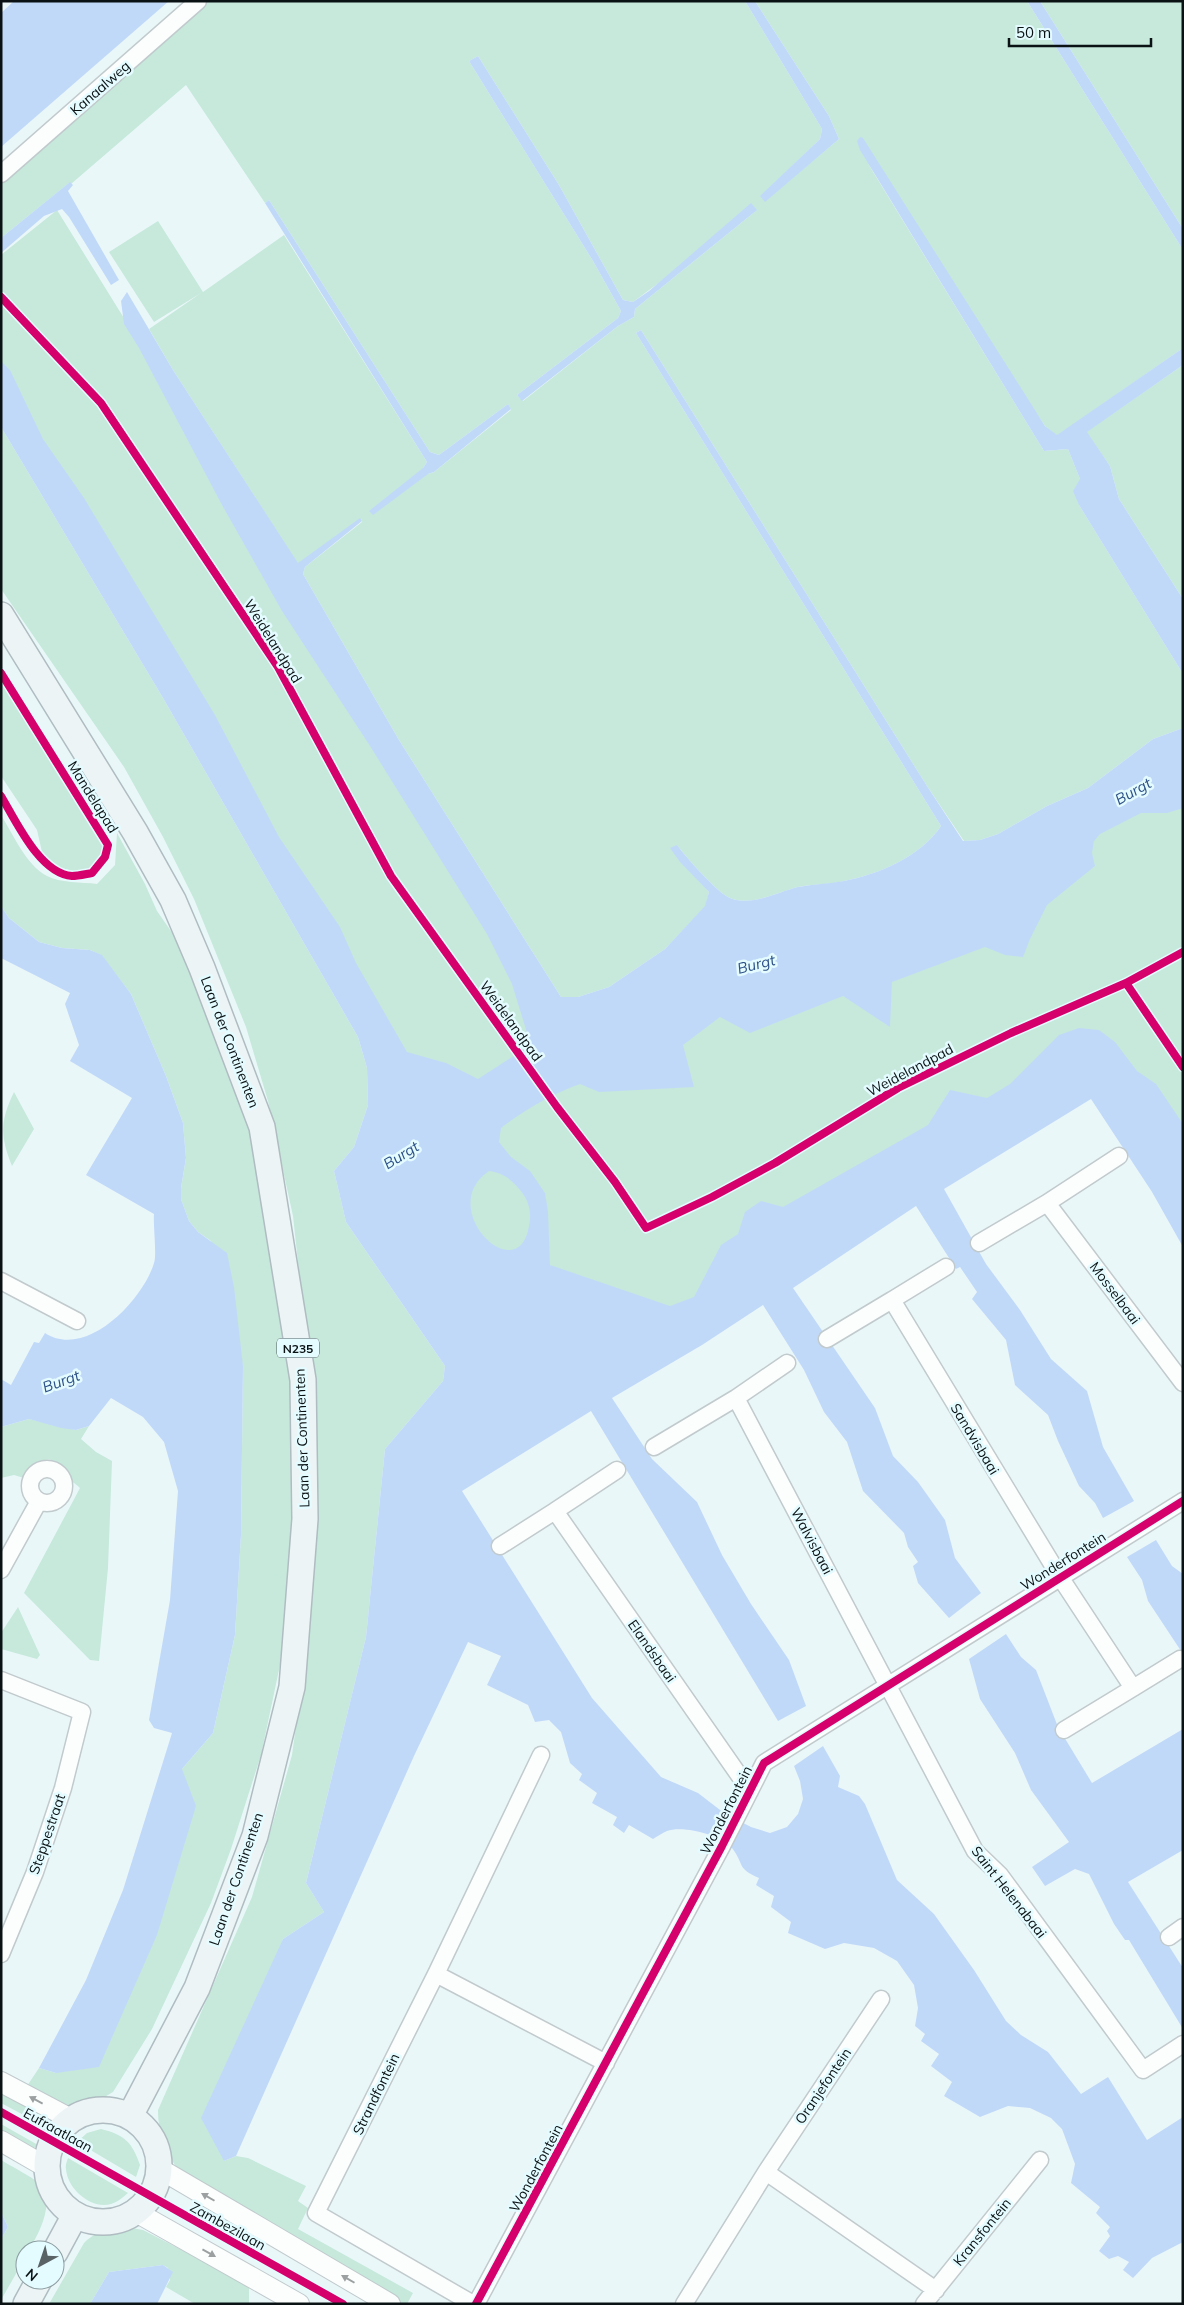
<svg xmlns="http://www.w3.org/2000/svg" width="1184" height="2305" viewBox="0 0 1184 2305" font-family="Mulish,sans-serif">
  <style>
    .green { fill: #c6e9db; fill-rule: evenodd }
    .water { fill: #c1d9f9; fill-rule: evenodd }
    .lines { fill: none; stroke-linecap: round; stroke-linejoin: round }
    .minor-casing { stroke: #c1cacc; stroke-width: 19 }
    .tertiary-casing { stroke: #c1cacc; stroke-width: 22 }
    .primary-casing { stroke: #afbcc1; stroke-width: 28 }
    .minor { stroke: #fcfefe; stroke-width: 16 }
    .tertiary { stroke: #fcfefe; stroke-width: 20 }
    .primary { stroke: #edf4f6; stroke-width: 25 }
    .cycleway-casing { stroke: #e4fbff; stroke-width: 11 }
    .cycleway { stroke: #d6006c; stroke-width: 8 }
    .oneway { fill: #9ca0a0 }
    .labels { text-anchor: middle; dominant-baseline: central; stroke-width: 5; stroke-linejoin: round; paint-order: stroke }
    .shield { fill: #e4fbff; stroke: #4c585a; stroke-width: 1 }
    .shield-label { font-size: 12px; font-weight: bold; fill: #0b1214 }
    .street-label { font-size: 14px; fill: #0b1214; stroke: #e4fbff }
    .water-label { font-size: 15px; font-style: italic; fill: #2d5187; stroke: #e4fbff }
  </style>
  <rect width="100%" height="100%" fill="#eaf7f9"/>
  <path class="green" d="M197 1H745L822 129 820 139 761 196 765 201 839 139 829 116 755 1H1027L1183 250V348L1057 436 1045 426 867 162 1044 451 1068 449 1080 479 1079 505 1183 674V728L1153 739 1088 788 1047 806 998 834 980 840 964 841 927 786 641 330 636 333 941 826C920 857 879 874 844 881 829 885 813 884 798 887 777 892 750 908 728 897 716 891 686 857 677 845L697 878 709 892 706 906 665 949 609 987 578 997H561L399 740 303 574 305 567 362 522 361 519 298 564 173 370 149 329 201 293 154 322 109 252 158 221 203 292 284 235 427 462 423 468 428 474 434 472 511 410 508 404 439 455 430 452 269 200 265 203 186 85 71 184 69 183 1 238V165ZM478 56 559 185 623 300 633 302 757 210 635 309 634 317 618 326 523 401 517 395 618 318 621 311 593 261 469 61Z
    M1040 1H1183V229Z
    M57 210 573 1043 1183 776V1185L1103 1063 563 1380 435 1245 381 1042 1 423V255Z
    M1183 365V599L1119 499 1110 466 1086 432Z
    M1 427 163 698 358 1037 367 1068 368 1105 354 1147 334 1171 346 1222 445 1366 443 1381 385 1449 366 1637 306 1883 324 1912 283 1939 224 2161 236 2156 248 2158 306 2186 298 2201 308 2208 298 2229 413 2293 407 2304H402L179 2171C165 2151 158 2135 158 2110L252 1897 292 1755 310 1627 316 1428 293 1216 268 1101 246 1027 194 899 163 837 124 767 1 589Z
    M1 665 106 845 101 860 90 870 80 873 58 867 42 852 37 830 1 776Z
    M1 815C13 834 26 865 47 876 60 883 82 882 97 884L115 865 117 833 145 884 157 911 189 957 220 1036 259 1162 293 1349V1542L280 1665 261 1755 231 1849 211 1903 152 2029 113 2092 96 2102 71 2106 61 2103 27 2086 39 2068 56 2073 182 1769 213 1733 235 1635 241 1535 243 1366 211 1241 198 1232 189 1221 181 1199V1188L186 1158 183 1123 166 1076 131 994 101 955 90 950 62 948 39 942 9 918 1 906Z
    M14 1092 34 1129 12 1166C0 1136 0 1121 14 1092Z
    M29 1419 76 1430 89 1426 81 1439 96 1452 112 1461 108 1568 99 1661 90 1660 24 1593 80 1488C77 1485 71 1481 68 1478 61 1466 54 1453 38 1463 31 1466 28 1472 27 1479L14 1475 1 1478V1427Z
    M18 1607 40 1655 37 1659 1 1649V1633Z
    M1 2091 49 2115 48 2128 1 2103Z
    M1 2124 38 2145 29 2152 1 2136Z
    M101 2129C125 2135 132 2142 140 2165L136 2177 77 2142 87 2133Z
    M68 2158 128 2193C123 2197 118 2202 111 2204 92 2210 67 2189 66 2169 65 2166 67 2161 68 2158Z
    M1 2160C9 2165 36 2179 41 2185 55 2204 39 2233 29 2250H25V2258L1 2300V2239L8 2227 1 2212Z
    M126 2227 143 2230 249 2285V2304H195L166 2287 170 2280 168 2268 163 2265 109 2272 90 2304H49L84 2243C98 2229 108 2232 126 2227Z"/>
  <path class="water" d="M14 1H169L1 147V13Z
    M745 1H755L829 116 839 139 765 202 760 196 820 139 822 129Z
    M1027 1H1040L1183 229V250Z
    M478 56 559 185 623 300 633 302 649 291 751 203 757 210 635 309 634 317 618 326 522 401 517 395 618 318 621 311 593 261 469 61Z
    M860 137 863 138 1045 426 1057 435 1183 348V365L1087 432 1110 466 1119 499 1183 599V674L1079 505 1073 491 1080 479 1068 449 1044 451 860 150 857 141Z
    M70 182 73 185 68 191 119 280 111 285 69 217 62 209 44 216 1 253V238Z
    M269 200 430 452 439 455 508 404 511 409 434 472 428 474 373 515 369 511 423 468 427 462 265 203Z
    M127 292 173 370 298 563 360 518 362 521 305 567 303 574 399 740 561 997H578L609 987 665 949 705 906 709 892 680 862 670 848 677 845C686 857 716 891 728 897 749 908 777 892 798 887 813 884 829 884 844 881 879 874 920 857 941 826L636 333 641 330 927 786 963 841 980 840 998 834 1047 806 1088 788 1153 739 1183 728V808L1167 813H1141L1100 834 1094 841 1092 853 1095 866 1047 905 1030 939 1023 957 1005 955 985 947 892 982 890 1027 843 996 750 1033 720 1017 683 1045 694 1087 599 1092 580 1084C550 1095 526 1109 501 1128L499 1142 511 1157 530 1171 545 1193 548 1211 550 1265 670 1306 694 1297 721 1245 738 1234 745 1212 761 1201 783 1207 928 1125 950 1090 987 1098 1010 1084 1059 1035 1079 1028 1099 1030 1115 1042 1137 1071 1156 1084 1183 1124V1247L1152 1192 1091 1099 944 1189 986 1264 1020 1310 1051 1359 1087 1391 1103 1447 1134 1501 1103 1518 1095 1503 1079 1486 1058 1441 1048 1415 1015 1385 1006 1340 972 1299 977 1292 960 1267 956 1269 916 1206 793 1288 875 1408 893 1456 918 1482 945 1520 955 1558 981 1593 949 1618 918 1583 913 1566 918 1562 908 1547 904 1533 863 1491 847 1442 824 1412 804 1370 763 1305 702 1345 612 1398 652 1459 697 1502 722 1555 751 1604 789 1660 806 1706 778 1721 591 1411 462 1491 592 1698 661 1777 698 1793 724 1813 751 1827 770 1833 787 1827 798 1814 803 1799 800 1781 794 1766 823 1746 840 1776 838 1787 859 1796 865 1804 897 1880 934 1914 974 1970 1006 2021 1021 2035 1048 2052 1081 2094 1108 2077 1147 2140 1183 2117V2242L1152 2258 1133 2278 1123 2270 1129 2262 1118 2256 1109 2259 1099 2251 1110 2236 1107 2231 1110 2227 1096 2213 1100 2207 1071 2183 1075 2164 1062 2129 1051 2118 1030 2108 1008 2106 980 2117 944 2096 952 2082 931 2066 939 2054 921 2041 925 2034 915 2026 918 2008 914 1985 897 1961 874 1948 844 1943 825 1949 788 1933 791 1922 771 1907 774 1896 756 1885 759 1878C736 1868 745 1865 732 1848 721 1835 683 1825 667 1831 662 1833 658 1836 653 1839L629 1825 624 1833 613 1825 617 1817 592 1803 597 1793 579 1780 582 1774 570 1763 561 1732 549 1720 535 1722 528 1705 487 1685 501 1656 468 1642 414 1756 236 2156 224 2161 201 2118 283 1939 324 1912 306 1883 366 1637 385 1449 443 1381 445 1366 346 1222 334 1171 354 1147 368 1105 367 1068 358 1037 163 698 1 427V361L10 370 43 439 84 498 215 715 279 837 340 927 356 963 407 1052 446 1063 478 1079 526 1048 528 1036 512 984 487 934 370 746 282 611 222 505 139 348 124 324 121 301ZM489 1171C503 1173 511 1179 520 1190 529 1200 532 1214 529 1226 518 1291 434 1208 489 1171Z
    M1 906 9 918 39 942 62 948 90 950 102 955 131 994 166 1076 183 1123 186 1158 181 1188V1199L189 1221 198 1232 227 1253 234 1287 243 1366 241 1535 235 1635 213 1733 182 1769 196 1806 157 1935 99 2067 56 2073 39 2068 86 1980 123 1890 172 1733 154 1728 149 1720 170 1600 178 1491 164 1442 143 1417 111 1398 89 1426 76 1430 61 1428 29 1419 1 1427V1379L11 1385 34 1342 39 1343 45 1333C86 1360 143 1300 154 1263 157 1255 153 1226 154 1214L86 1175 132 1098 70 1061 79 1045 65 1004 70 993 1 958Z
    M1156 1540 1172 1566 1183 1574V1654L1148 1601 1142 1580 1127 1557Z
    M1006 1634 1021 1657 1036 1670 1058 1727 1092 1783 1183 1729V1850L1128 1882 1183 1968V2029L1129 1940H1125L1114 1924 1089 1874 1075 1869 1045 1886 1032 1867 1069 1842 1031 1790 1015 1753 980 1699 969 1659Z
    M1 2212 8 2227 1 2239Z
    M163 2265 173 2272 157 2304H90L109 2272Z"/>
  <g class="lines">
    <defs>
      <path id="minor" d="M1 174 198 1
        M1047 1203 1119 1156
        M979 1243 1047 1203 1183 1383
        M1 1281 77 1321
        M892 1300 946 1267
        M827 1339 892 1300 1060 1577 1133 1688 1064 1730
        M736 1398 787 1363
        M654 1447 736 1398 975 1851 1000 1875 1143 2070 1183 2044
        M30 1486a17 17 0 1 1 34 0a17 17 0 1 1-34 0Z
        M555 1511 617 1470
        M500 1546 555 1511 750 1791
        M1 1570 39 1501
        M1 1680 82 1712 63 1788 35 1872 1 1954
        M1133 1688 1180 1659
        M1169 1937 1183 1927
        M436 1974 606 2063
        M766 2172 936 2290
        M473 2304 316 2213 436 1974 541 1755
        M476 2304 722 1846 764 1763 1183 1501
        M684 2304 766 2172 881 1999
        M924 2304 1040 2160"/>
      <path id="tertiary" d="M1 2082 71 2119
        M1 2141 46 2167
        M160 2169 390 2304
        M136 2212 299 2304"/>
      <path id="primary" d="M1 615 135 832 173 900 202 968 262 1127 303 1380 305 1519 292 1687 255 1836 197 1988 130 2116
        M47 2166a56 56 0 1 1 112 0a56 56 0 1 1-112 0Z
        M55 2252 75 2215
        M26 2304 39 2280"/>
    </defs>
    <use href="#minor" class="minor-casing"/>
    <use href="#tertiary" class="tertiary-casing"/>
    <use href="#primary" class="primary-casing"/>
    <use href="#minor" class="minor"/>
    <use href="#tertiary" class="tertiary"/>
    <use href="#primary" class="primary"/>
    <defs>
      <path id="cycleway" d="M1 297 101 403 278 667 391 876 557 1107 615 1182 646 1228 712 1197 775 1163 898 1088 1011 1033 1126 983 1183 952
        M1 673 108 845 105 857 92 873C86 874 78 876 72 876 40 874 16 821 1 796
        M1126 983 1183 1067
        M1 2112 343 2304
        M476 2304 722 1846 764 1763 1183 1501"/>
    </defs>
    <use href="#cycleway" class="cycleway-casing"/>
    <use href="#cycleway" class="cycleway"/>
  </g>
  <defs><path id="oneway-solid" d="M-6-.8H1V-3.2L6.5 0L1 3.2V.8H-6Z" transform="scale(1.25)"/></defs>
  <g class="oneway">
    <use href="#oneway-solid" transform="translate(36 2100) rotate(-152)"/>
    <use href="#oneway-solid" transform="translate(208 2197) rotate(-150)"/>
    <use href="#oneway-solid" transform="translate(209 2253) rotate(29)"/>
    <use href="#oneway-solid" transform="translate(348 2279) rotate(-150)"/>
  </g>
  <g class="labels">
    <rect class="shield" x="277" y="1338.5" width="42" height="19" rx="4"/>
    <g class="shield-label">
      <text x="298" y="1348">N235</text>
    </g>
    <g class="street-label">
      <text transform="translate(100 88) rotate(-41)">Kanaalweg</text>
      <text transform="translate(273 641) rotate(58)">Weidelandpad</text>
      <text transform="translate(93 797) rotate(58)">Mandelapad</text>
      <text transform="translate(511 1021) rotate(54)">Weidelandpad</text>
      <text transform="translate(230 1042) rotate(69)">Laan der Continenten</text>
      <text transform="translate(910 1070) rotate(-28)">Weidelandpad</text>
      <text transform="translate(1115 1293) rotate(53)">Mosselbaai</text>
      <text transform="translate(302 1438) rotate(-92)">Laan der Continenten</text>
      <text transform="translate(975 1439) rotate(59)">Sandvisbaai</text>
      <text transform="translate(812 1541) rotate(62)">Walvisbaai</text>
      <text transform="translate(1063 1561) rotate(-32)">Wonderfontein</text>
      <text transform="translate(652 1651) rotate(55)">Elandsbaai</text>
      <text transform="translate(726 1810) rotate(-63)">Wonderfontein</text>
      <text transform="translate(47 1834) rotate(-71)">Steppestraat</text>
      <text transform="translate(236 1879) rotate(-71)">Laan der Continenten</text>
      <text transform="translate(1009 1892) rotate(52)">Saint Helenabaai</text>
      <text transform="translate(823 2086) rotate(-56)">Oranjefontein</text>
      <text transform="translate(376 2094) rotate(-64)">Strandfontein</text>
      <text transform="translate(58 2130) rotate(29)">Eufraatlaan</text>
      <text transform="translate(536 2168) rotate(-62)">Wonderfontein</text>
      <text transform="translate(228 2226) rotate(29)">Zambezilaan</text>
      <text transform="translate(982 2232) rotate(-51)">Kransfontein</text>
    </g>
    <g class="water-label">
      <text transform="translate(1133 791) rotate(-29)">Burgt</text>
      <text transform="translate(756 964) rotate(-14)">Burgt</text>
      <text transform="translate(401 1155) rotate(-32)">Burgt</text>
      <text transform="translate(61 1381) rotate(-20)">Burgt</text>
    </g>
  </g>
  <rect width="1184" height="2305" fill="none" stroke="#0b1214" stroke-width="5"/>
  <g transform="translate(40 2265) rotate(220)"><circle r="24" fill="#e4fbff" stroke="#8d9ea1"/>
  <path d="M0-4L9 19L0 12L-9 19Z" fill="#596264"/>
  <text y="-8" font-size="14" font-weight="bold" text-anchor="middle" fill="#0b1214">N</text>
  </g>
  <path d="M1009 38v8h142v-8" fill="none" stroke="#0b1214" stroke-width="2.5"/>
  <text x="1016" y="38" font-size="15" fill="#0b1214" stroke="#e4fbff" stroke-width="4" paint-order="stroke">50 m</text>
</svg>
